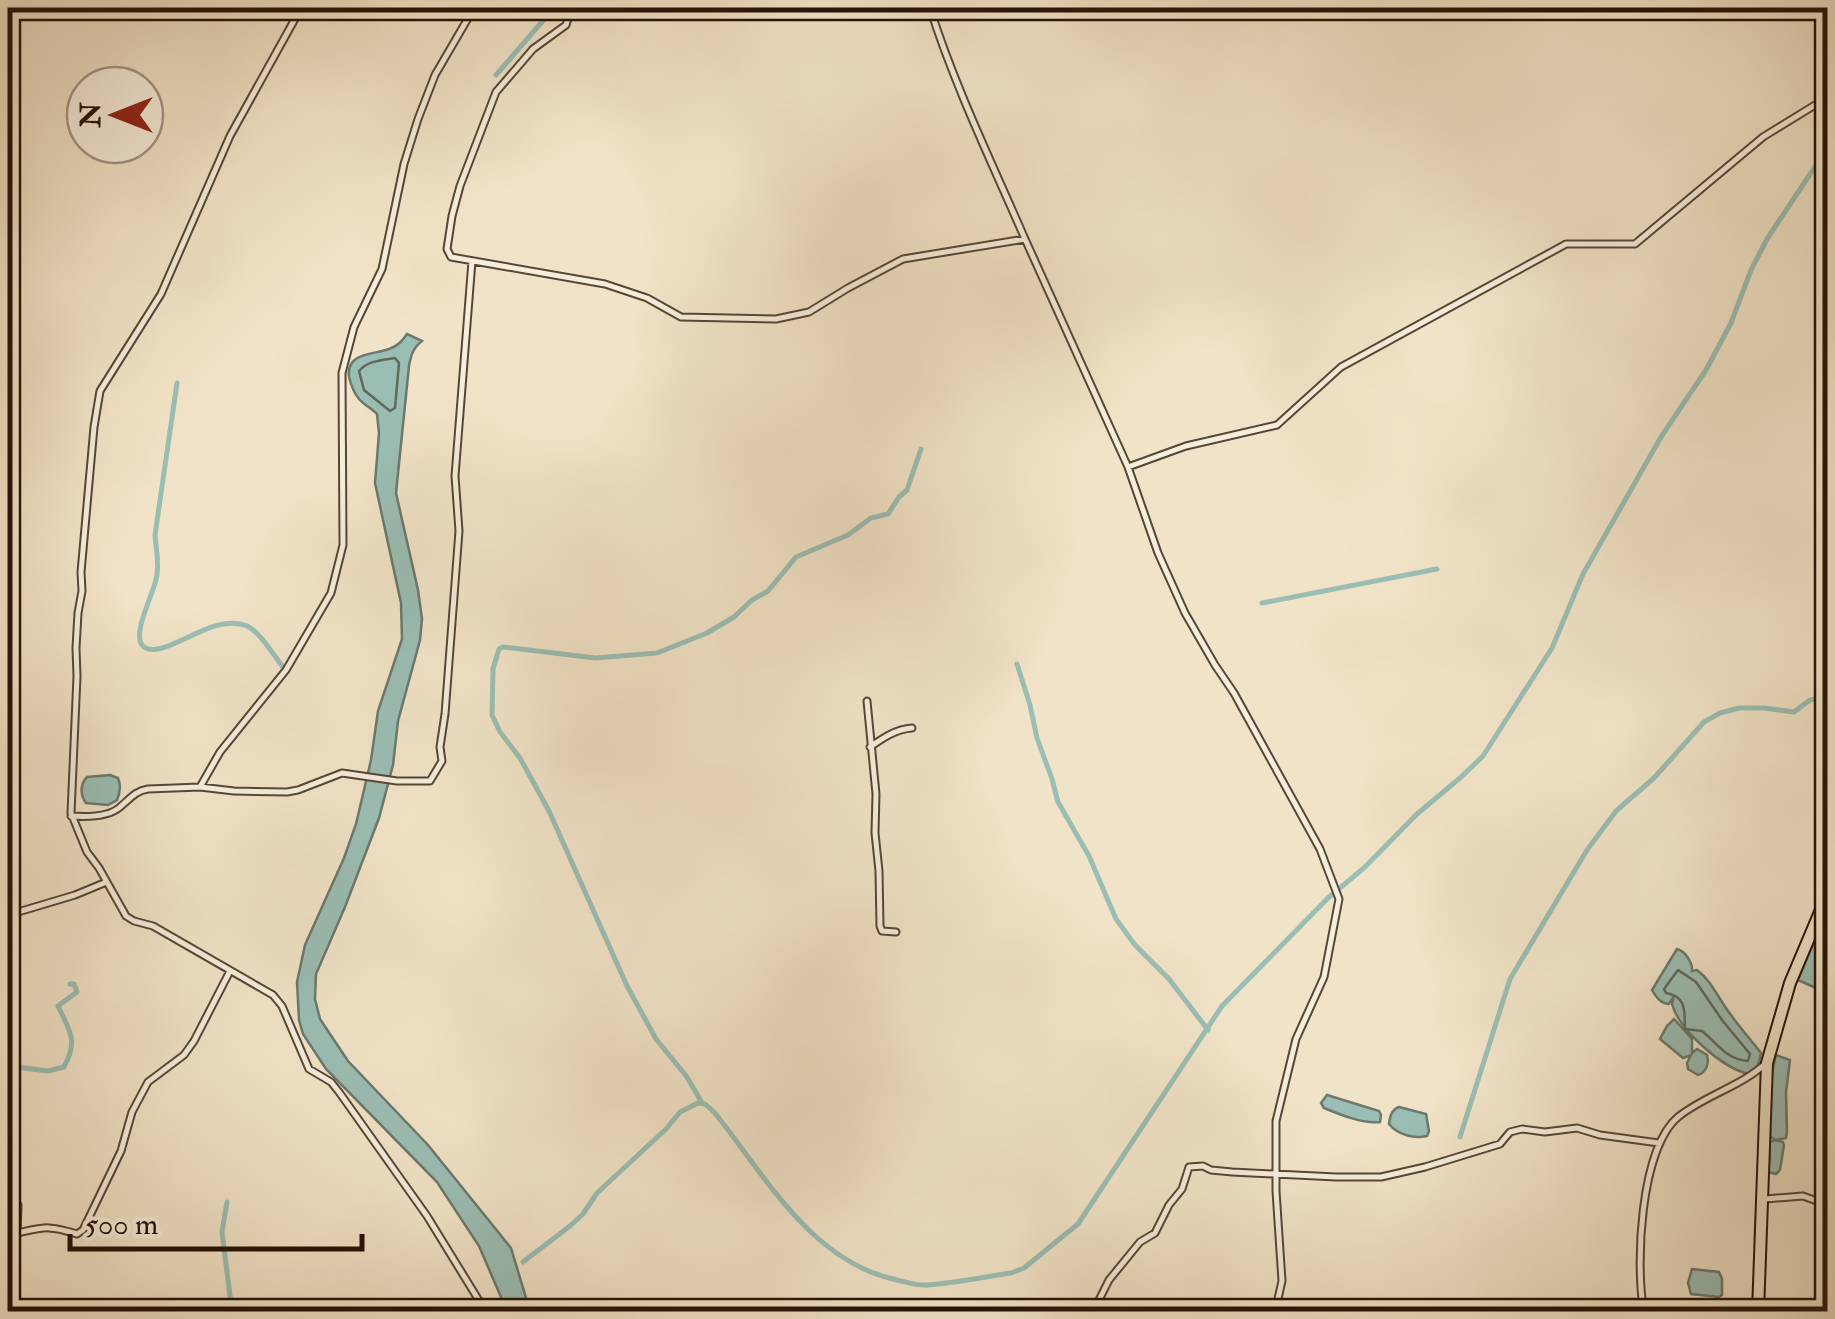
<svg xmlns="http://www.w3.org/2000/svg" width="1835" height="1319" viewBox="0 0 1835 1319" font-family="'IM FELL Double Pica',serif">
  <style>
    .water { fill: #9bbeb4; stroke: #6b796e; stroke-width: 2.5 }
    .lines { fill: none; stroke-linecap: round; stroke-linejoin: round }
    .shore { stroke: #5f685d; stroke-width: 2.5 }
    .canal { stroke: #9bbeb4; stroke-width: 5 }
    .minor-casing { stroke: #564636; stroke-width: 9 }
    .highway-casing { stroke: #231106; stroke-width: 14 }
    .minor { stroke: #f6eddb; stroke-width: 5 }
    .highway { stroke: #f1e3c7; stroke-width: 10 }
  </style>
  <rect width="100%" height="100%" fill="#f1e3c7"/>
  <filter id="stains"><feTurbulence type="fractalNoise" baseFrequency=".002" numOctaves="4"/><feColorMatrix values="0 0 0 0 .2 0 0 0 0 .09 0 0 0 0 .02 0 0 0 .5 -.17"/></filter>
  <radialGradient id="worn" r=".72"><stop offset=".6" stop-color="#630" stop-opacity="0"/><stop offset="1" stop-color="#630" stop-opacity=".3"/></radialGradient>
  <path class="water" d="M407 334 422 341C413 348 411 355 409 366L396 493 418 590 422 619 420 640 398 721 393 765 379 818 345 907 316 974 315 999 320 1019 348 1061 428 1145 511 1248 530 1311H507L479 1246 437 1182 326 1069 303 1034 299 1020 297 982 305 945 344 858 356 824 371 760 378 711 402 639 401 603 375 483 379 433 377 414C371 408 364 405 359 399 353 392 351 385 349 377 346 352 373 355 389 349 398 346 402 341 407 334Z
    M110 775 118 778C121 785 120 793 117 800L108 805 86 803C80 795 80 784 87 777Z
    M1827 910V967L1818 989 1798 980Z
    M1677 949C1685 951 1693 963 1692 971L1697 970C1712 981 1719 1000 1731 1015 1740 1028 1751 1040 1761 1053L1758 1065 1750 1074C1724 1070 1679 1030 1672 1004L1674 996 1669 1004C1660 1003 1656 997 1652 990Z
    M1674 1019 1692 1039V1053L1697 1049 1707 1055C1709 1063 1707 1072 1698 1075L1688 1069 1687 1063 1691 1055 1683 1058 1660 1039 1667 1026Z
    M1776 1055 1790 1060 1786 1092 1787 1132 1786 1138 1775 1140 1783 1142 1784 1145 1780 1170 1776 1174 1768 1172 1770 1155 1768 1143 1775 1140 1768 1135 1771 1078Z
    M1327 1095 1379 1111 1381 1115 1380 1122C1363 1124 1341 1115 1324 1108L1321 1103Z
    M1399 1107 1426 1114 1429 1131 1427 1136C1414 1139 1398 1135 1389 1124 1390 1117 1391 1110 1399 1107Z
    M1692 1269 1719 1272 1722 1279V1295L1719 1297 1691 1294 1688 1283Z"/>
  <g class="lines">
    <path class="shore" d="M395 358 399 363 395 408 390 411 364 390 359 371C367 361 382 360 395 358Z
      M1678 970 1696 982 1722 1020 1750 1054 1748 1061C1727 1060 1718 1044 1702 1031L1685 1029C1684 1013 1688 997 1666 993L1664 989Z"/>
    <path class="canal" d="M496 75 554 8
      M177 383 155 535C156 549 159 561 157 574 156 591 129 636 144 647 165 661 212 611 247 626 260 632 274 656 283 667
      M1262 603 1437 569
      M1017 664 1030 705 1037 738 1052 779 1058 802 1089 856 1116 919 1135 945 1169 979 1208 1030
      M8 1066 48 1071 64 1067C79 1040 69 1030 58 1006L77 992 74 984H70
      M702 1103 687 1077 656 1039 627 986 549 811 520 758 500 732 492 715 493 669 499 649 503 647 595 658 657 653 707 633 734 617 752 600 768 591 796 557 848 535 871 518 888 514 899 497 907 490 921 449
      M1460 1137 1510 979 1587 850 1616 811 1654 778 1704 722 1720 713 1739 708H1764L1794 712 1810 700 1828 697
      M227 1202 222 1232 232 1312
      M523 1262 570 1226 583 1214 597 1193 666 1129 680 1112 698 1103 705 1104 714 1112C765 1175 811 1262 897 1280 906 1282 917 1286 927 1285 955 1283 983 1277 1011 1273L1024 1268 1078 1224 1222 1006 1328 898 1365 867 1417 814 1460 778 1483 756 1552 648 1583 574 1661 437 1706 370 1731 323 1751 270 1767 239 1828 147"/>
    <defs>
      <path id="minor" d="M301 8 230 136 161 294 100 391 94 427 81 572 82 591 78 613 76 648 77 676 71 813 87 852 99 868 126 916 134 921 153 926 273 995 282 1006 309 1069 331 1082 339 1092 427 1216 486 1312
        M571 8 566 25 533 49 496 92 460 186 452 216 447 249 451 257 605 284 647 298 681 317 776 319 809 312 848 288 903 259 1025 239 1128 467 1158 553 1185 613 1215 665 1234 693 1320 849 1339 899 1324 977 1296 1039 1276 1121V1191L1282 1281 1275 1312
        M930 8C955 87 992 163 1025 239
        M1128 467 1186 446 1277 425 1341 367 1566 244H1635L1763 137 1828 97
        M867 701 876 794 875 833 879 871 880 926 882 931 896 932
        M870 747C883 738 896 729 912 728
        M200 787 220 752 286 670 331 593 343 545 342 373 354 327 382 269 404 164 418 119 435 75 474 8
        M71 816C85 817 109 817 120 807 130 799 135 791 148 789L200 787 234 791 287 792 298 790 342 773 397 781H430L442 761 440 747 445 714 459 531 455 476 472 261
        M8 915 75 895 104 883
        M8 1188 18 1205 17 1233C45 1227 49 1225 77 1234L83 1230 121 1151 132 1112 148 1082 184 1055 194 1041 230 971
        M1765 1199 1803 1196 1828 1205
        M1086 1312 1099 1300 1109 1280 1140 1242 1155 1233 1169 1205 1182 1189 1189 1167 1203 1166 1211 1170 1232 1172 1336 1177H1381L1425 1167 1500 1144 1510 1132 1522 1129 1545 1132 1577 1128 1600 1135 1659 1143
        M1644 1312C1635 1266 1640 1149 1678 1117 1704 1096 1739 1087 1764 1065"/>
      <path id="highway" d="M1758 1312 1767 1063 1790 983 1828 893"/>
    </defs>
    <use href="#minor" class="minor-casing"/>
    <use href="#highway" class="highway-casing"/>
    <use href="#minor" class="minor"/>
    <use href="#highway" class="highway"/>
  </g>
  <rect width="1835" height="1319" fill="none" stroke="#f1e3c7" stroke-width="40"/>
  <rect x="10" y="10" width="1815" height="1299" fill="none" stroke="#231106" stroke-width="5"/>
  <rect x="20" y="20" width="1795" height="1279" fill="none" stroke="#231106" stroke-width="2.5"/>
  <g transform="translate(115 115) rotate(270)"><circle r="48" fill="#f6eddb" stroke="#a29586" stroke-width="2.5"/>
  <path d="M0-8L18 38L0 25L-18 38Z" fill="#8f2418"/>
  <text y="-15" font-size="28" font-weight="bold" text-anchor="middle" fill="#231106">N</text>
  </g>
  <path d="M70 1234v15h292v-15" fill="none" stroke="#231106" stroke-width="5"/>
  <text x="85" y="1234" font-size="30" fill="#231106" stroke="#f6eddb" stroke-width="8" paint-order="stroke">500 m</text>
  <rect width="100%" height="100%" filter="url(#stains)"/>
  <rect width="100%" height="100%" fill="url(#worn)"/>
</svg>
